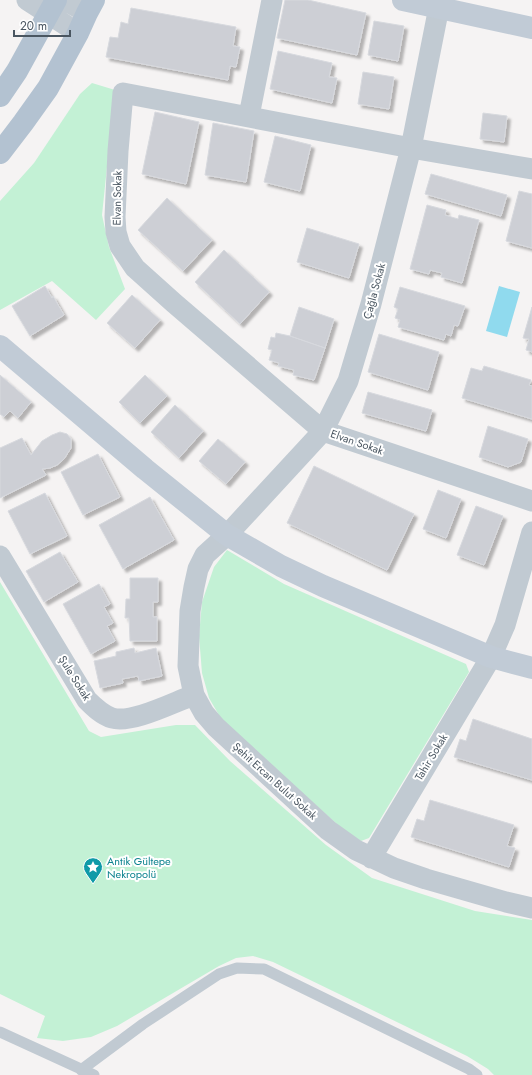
<svg xmlns="http://www.w3.org/2000/svg" width="532" height="1075" viewBox="0 0 532 1075" font-family="Jost,sans-serif">
  <style>
    .green { fill: #c3f1d5 }
    .water { fill: #90daee }
    .building { fill: #cdcfd5; stroke: #d7d9de; filter: url(#shadow) }
    .lines { fill: none; stroke-linecap: round; stroke-linejoin: round }
    .lane { stroke: #c1cad2; stroke-width: 11 }
    .street { stroke: #c1cad2; stroke-width: 21 }
    .secondary { stroke: #c1cbd6; stroke-width: 22 }
    .primary { stroke: #b3c2d1; stroke-width: 22 }
    .labels { text-anchor: middle; dominant-baseline: central; stroke-width: 4; stroke-linejoin: round; paint-order: stroke }
    .street-label { font-size: 11px; fill: #4a5661; stroke: #fff }
    .culture-label { font-size: 11px; fill: #0d838f; stroke: #fff; text-anchor: start }
  </style>
  <defs>
    <filter id="shadow"><feDropShadow dx="3.5" dy="3.5" stdDeviation="1" flood-color="#0004"/></filter>
  </defs>
  <rect width="100%" height="100%" fill="#f5f3f3"/>
  <path class="green" d="M92 83 115 90 102 215 109 247 125 289 96 320 52 281 0 310V201L34 163 80 94Z
    M227 550 284 584 466 664 469 672 369 838 361 841 348 834 223 722 209 698 202 673 199 636 202 602 214 567Z
    M0 582 89 731 101 737 176 725H195L230 761 326 845 372 878 475 911 532 920V1075H494L488 1069 467 1056 273 962 253 956 236 958 219 966 117 1026 91 1037 63 1041 37 1038 45 1016 0 994Z"/>
  <path class="water" d="M499 286 520 292 507 337 486 331Z"/>
  <path class="building" d="M285 0H308L366 13 357 55 277 38Z
    M131 8 236 27 233 46 240 47 236 67 230 66 228 80 106 57 110 37 118 38 121 22 128 24Z
    M374 21 404 26 398 61 368 55Z
    M278 51 332 63 329 77 337 78 332 103 270 89Z
    M363 72 394 77 389 109 358 104Z
    M155 112 199 122 186 184 142 174Z
    M483 113 507 116 504 142 480 139Z
    M213 123 254 131 246 182 205 175Z
    M275 136 311 145 300 191 264 182Z
    M431 174 507 195 501 216 425 194Z
    M519 191 532 194V248L506 241Z
    M167 198 212 240 183 271 138 230Z
    M427 205 446 210 445 215 458 219 459 215 479 220 462 283 441 277 442 273 430 270 429 274 410 269Z
    M307 228 359 244 349 278 297 262Z
    M224 250 269 292 240 324 195 282Z
    M45 286 52 298 53 296 64 315 30 336 12 306Z
    M400 287 465 306 458 326 454 325 451 336 446 334 444 340 398 327 400 320 395 318 398 309 394 307Z
    M132 295 160 320 135 348 107 323Z
    M299 307 334 319 325 348 290 336Z
    M532 307V352L526 350 529 339 523 338Z
    M276 333 290 336 325 348 314 380 293 375 294 370 278 366 279 363 269 360 272 350 268 349 271 337 275 338Z
    M379 334 439 352 428 390 368 372Z
    M484 366 531 380 529 385 532 386V419L462 398 471 368 482 371Z
    M0 375 31 402 18 418 10 411 4 417 0 414Z
    M145 375 167 396 140 423 119 402Z
    M368 392 432 410 426 431 362 413Z
    M175 405 203 431 179 458 151 432Z
    M488 426 528 439 521 462 508 467 479 457Z
    M60 432 67 434 71 439V448L64 459 57 465 50 468 42 469 46 475 0 498V448L22 438 31 455 42 441 52 435Z
    M218 439 245 462 226 484 199 461Z
    M98 454 120 497 83 515 61 472Z
    M314 466 414 514 387 570 287 523Z
    M438 490 461 499 446 538 423 529Z
    M45 493 67 536 30 554 8 511Z
    M150 497 174 540 123 569 99 525Z
    M476 506 503 516 484 565 457 555Z
    M60 552 78 582 44 602 26 571Z
    M130 578H158V602H153V617H157V641H130L129 618H125L126 599H130Z
    M99 584 110 604 104 607 113 623 107 626 115 641 91 654 63 604Z
    M134 648 135 653 156 648 162 676 139 681 138 676 122 679 123 683 100 688 94 661 116 656V652Z
    M473 719 532 739V780L454 757 460 739 466 741Z
    M430 800 514 825 507 846 515 848 509 867 411 837 417 819 424 821Z"/>
  <g class="lines">
    <path class="lane" d="M0 1032 94 1075
      M81 1070 143 1024 219 974 237 968 264 969 469 1069 477 1075"/>
    <path class="street" d="M27 0 78 33
      M65 0 87 13
      M439 7 411 148 371 304 348 381 323 431 227 535 205 555 198 569 194 587 190 611 188 666 194 695 204 713 216 727 328 830 356 850 394 868 426 879 506 902 532 908
      M249 116 272 0
      M532 169 411 148 123 93 118 151 115 217 116 232 120 246 135 268 174 303 323 431 532 501
      M0 556 87 700C94 707 102 715 112 718 132 724 174 702 194 695
      M371 858 491 657 505 625 532 532"/>
    <path class="secondary" d="M403 0 532 28
      M0 346 145 469 227 535 281 566 323 586 491 657 532 668"/>
    <path class="primary" d="M0 96 17 71 56 0
      M0 153 23 123 48 88 78 33 87 13 94 0"/>
  </g>
  <defs>
    <symbol id="sight-pin" viewBox="-11 -11 22 30"><path d="M0 17L-7.5 6A9.5 9.5 0 1 1 7.5 6Z" fill="#0f9aa8" stroke="#fff"/><path d="M0-6L1.8-2.2L6-1.7L2.9 1.2L3.7 5.4L0 3.3L-3.7 5.4L-2.9 1.2L-6-1.7L-1.8-2.2Z" fill="#fff"/></symbol>
  </defs>
  <g fill-rule="evenodd">
    <use href="#sight-pin" x="82" y="856" width="22" height="30"/>
  </g>
  <g class="labels">
    <g class="street-label">
      <text transform="translate(117 198) rotate(-89)">Elvan Sokak</text>
      <text transform="translate(374 291) rotate(-75)">Çağla Sokak</text>
      <text transform="translate(357 442) rotate(19)">Elvan Sokak</text>
      <text transform="translate(75 678) rotate(58)">Şule Sokak</text>
      <text transform="translate(431 757) rotate(-59)">Tahir Sokak</text>
      <text transform="translate(275 781) rotate(42)">Şehit Ercan Bulut Sokak</text>
    </g>
    <g class="culture-label">
      <text x="107" y="861">Antik Gültepe<tspan x="107" dy="13">Nekropolü</tspan></text>
    </g>
  </g>
  <path d="M14 30v6h56v-6" fill="none" stroke="#4a5661" stroke-width="2"/>
  <text x="20" y="30" font-size="12" fill="#4a5661" stroke="#ffffff" stroke-width="3" paint-order="stroke">20 m</text>
</svg>
